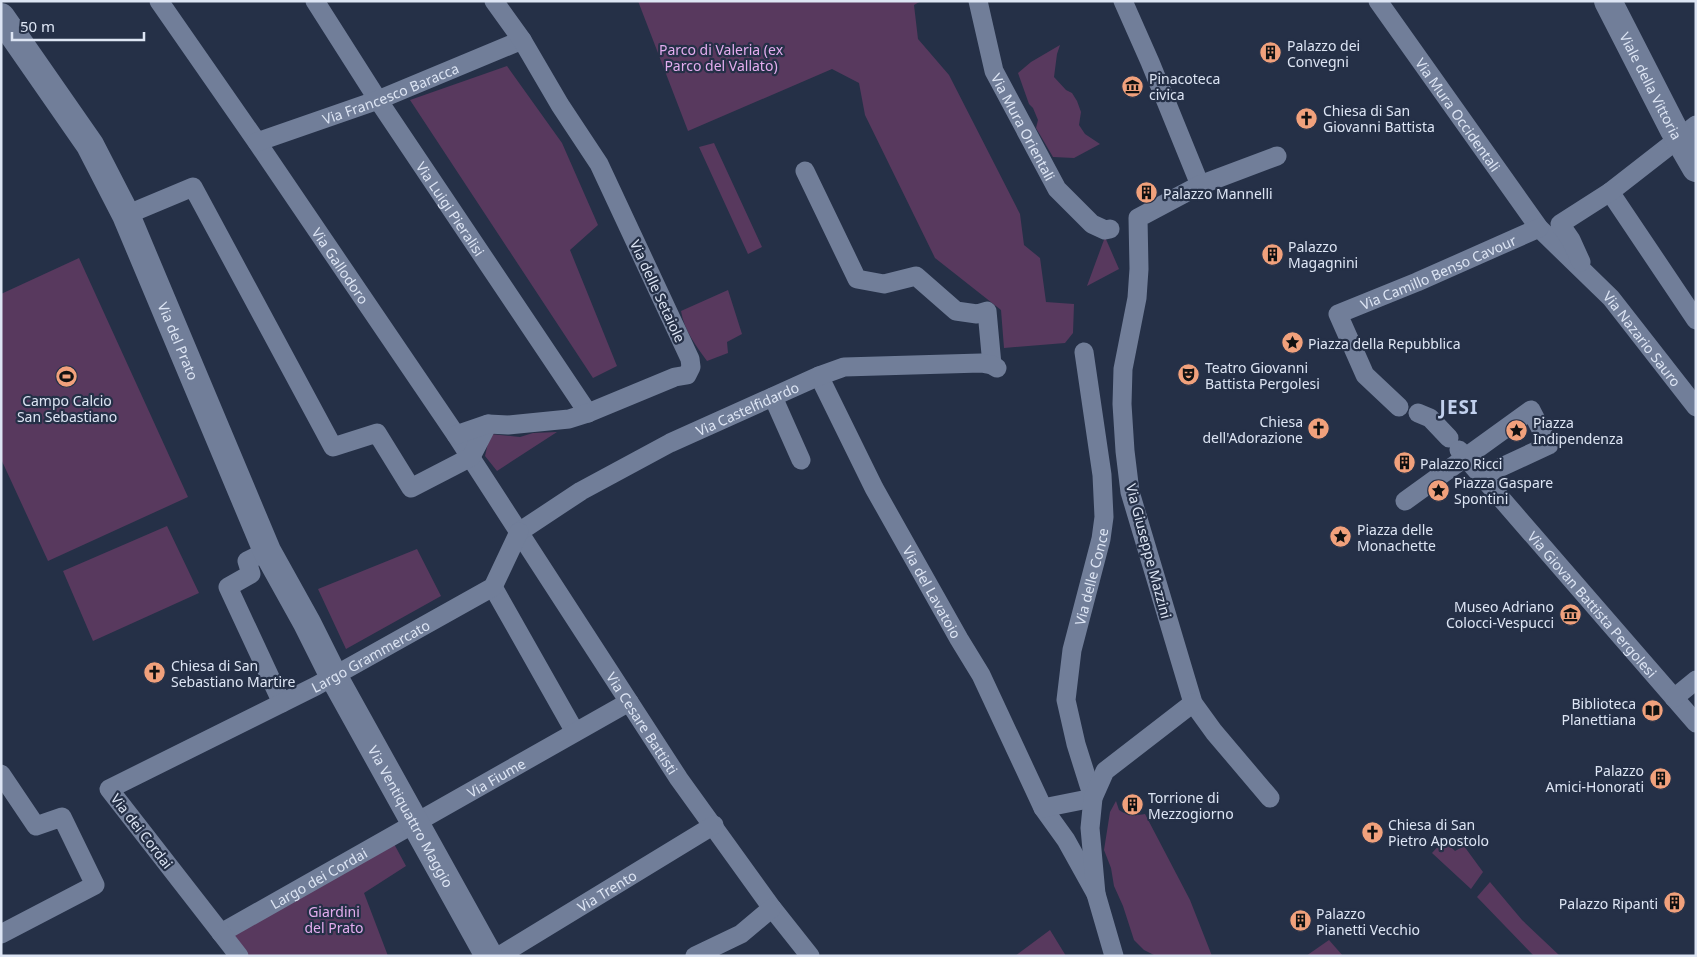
<svg xmlns="http://www.w3.org/2000/svg" width="1697" height="957" viewBox="0 0 1697 957" font-family="'Noto Sans',sans-serif">
  <style>
    .green { fill: #58395e }
    .lines { fill: none; stroke-linecap: round; stroke-linejoin: round }
    .minor { stroke: #717e99; stroke-width: 19 }
    .secondary { stroke: #717e99; stroke-width: 28 }
    .labels { text-anchor: middle; dominant-baseline: central; stroke-width: 4.5; stroke-linejoin: round; paint-order: stroke }
    .poi-label { font-size: 14px; fill: #dde5f4; stroke: #253047; text-anchor: start }
    .park-label { font-size: 14px; fill: #e4adef; stroke: #253047 }
    .street-label { font-size: 14px; fill: #dde5f4; stroke: #253047 }
    .district-label { font-size: 19px; font-weight: bold; letter-spacing: 1px; fill: #c1d0ed; stroke: #253047 }
  </style>
  <rect width="100%" height="100%" fill="#253047"/>
  <path class="green" d="M638 1H921L914 5 918 39 949 75 1020 214 1024 245 1040 258 1046 302 1074 304 1073 333 1065 343 1004 348 1001 310 935 258 865 115 859 83 832 69 688 131Z
    M1060 45 1057 54 1054 77 1066 90 1072 93 1077 101 1081 112 1079 125 1085 134 1100 144 1074 158 1053 157 1036 128 1038 120 1033 108 1029 104 1018 73 1031 62Z
    M507 66 562 143 598 225 570 250 617 366 593 378 410 100Z
    M714 143 762 247 748 254 699 147Z
    M1105 237 1119 269 1087 286Z
    M79 258 188 497 48 561 1 459V294Z
    M728 290 742 334 727 342 728 353 707 361C696 346 684 330 681 311Z
    M557 432 497 471 485 456 490 434 520 437 533 433Z
    M167 526 199 593 93 641 63 571Z
    M417 549 441 596 346 649 318 589Z
    M1116 801 1119 810C1128 816 1134 816 1145 814L1190 900 1212 956H1156L1144 950 1134 940 1123 906 1114 886 1111 868 1104 850 1110 812Z
    M1444 840 1455 851 1464 846 1483 872 1471 889 1432 853Z
    M393 842 406 866 364 893 388 956H246L230 935Z
    M1490 882 1522 920 1560 956H1534L1477 897Z
    M1050 930 1066 956H1015Z
    M1329 940 1343 956H1306Z"/>
  <g class="lines">
    <g class="minor">
      <path id="s1" d="M159 1 257 142 456 435 679 779 772 908 810 956"/>
      <path id="s2" d="M315 1 378 100 588 413"/>
      <path id="s3" d="M978 1 994 71 1057 189 1092 224 1105 230 1110 229"/>
      <path d="M1123 1 1150 62 1200 185"/>
      <path id="s4" d="M1378 1 1539 228 1611 298 1696 407"/>
      <path id="s5" d="M257 142 378 100 522 40"/>
      <path d="M805 171 857 279 884 284 916 276 956 311 977 314 987 311 992 365"/>
      <path d="M1610 192 1696 320"/>
      <path d="M126 215 193 187 333 447 377 433 411 488 471 457 488 424"/>
      <path d="M1581 262 1571 240 1560 224 1610 192 1696 125"/>
      <path id="s6" d="M819 376 874 488 959 639 981 675 1043 808 1066 840 1096 894"/>
      <path d="M773 397 801 460"/>
      <path id="s7" d="M1399 407 1365 375 1338 314 1417 282 1539 228"/>
      <path d="M1418 413 1430 418 1449 438"/>
      <path d="M456 435 488 424 508 425 569 419 588 413 675 377 687 375 691 367 690 359 599 164 560 105 522 40 494 1"/>
      <path id="s8" d="M1459 450 1696 723"/>
      <path d="M1405 501 1531 410 1549 445 1482 476"/>
      <path id="s9" d="M519 532 581 491 670 443 819 376 844 367 981 363 992 365 997 368"/>
      <path d="M267 551 247 561 251 574 228 587 282 703"/>
      <path d="M493 587 575 732"/>
      <path d="M1674 698 1696 680"/>
      <path d="M1 774 36 826 62 817 95 885 1 934"/>
      <path d="M1270 798 1214 732 1193 703 1130 492 1125 451 1122 404 1123 369 1137 298 1139 269 1138 218 1200 185 1277 156"/>
      <path id="s10" d="M1043 808 1093 798 1076 744 1066 700 1072 650 1101 539 1104 517 1102 475 1084 352"/>
      <path id="s11" d="M221 933 629 702"/>
      <path id="s12" d="M239 956 109 789 316 686 493 587 519 532"/>
      <path id="s13" d="M499 956 714 825"/>
      <path d="M695 956 741 934 772 908"/>
      <path d="M1114 956 1096 894 1090 828 1093 798 1105 771 1193 703"/>
    </g>
    <g class="secondary">
      <path id="s14" d="M1608 1 1674 130 1696 168"/>
      <path id="s15" d="M1 17 90 145 126 215 267 551 307 623 334 677 489 956"/>
    </g>
  </g>
  <defs>
    <symbol id="building-disc" viewBox="-11 -11 22 22"><circle r="9.5" fill="#f1a17c" stroke="#253047"/><path d="M-4-6H4V6H1V3H-1V6H-4ZM-2.5-4.3h1.7v1.8h-1.7ZM.8-4.3h1.7v1.8H.8ZM-2.5-1h1.7V.8h-1.7ZM.8-1h1.7V.8H.8Z" fill="#111"/></symbol>
    <symbol id="museum-disc" viewBox="-11 -11 22 22"><circle r="9.5" fill="#f1a17c" stroke="#253047"/><path d="M0-6L6-3V-2H-6V-3ZM-5-1h2V3h-2ZM-1-1h2V3h-2ZM3-1h2V3H3ZM-6 4H6V6H-6Z" fill="#111"/></symbol>
    <symbol id="church-disc" viewBox="-11 -11 22 22"><circle r="9.5" fill="#f1a17c" stroke="#253047"/><path d="M-1.2-6h2.4v3.5h3.3v2.4h-3.3V6h-2.4V-.1h-3.3v-2.4h3.3Z" fill="#111"/></symbol>
    <symbol id="sight-disc" viewBox="-11 -11 22 22"><circle r="9.5" fill="#f1a17c" stroke="#253047"/><path d="M0-6L1.8-2.2L6-1.7L2.9 1.2L3.7 5.4L0 3.3L-3.7 5.4L-2.9 1.2L-6-1.7L-1.8-2.2Z" fill="#111"/></symbol>
    <symbol id="theatre-disc" viewBox="-11 -11 22 22"><circle r="9.5" fill="#f1a17c" stroke="#253047"/><path d="M-5-5.5Q0-4 5-5.5V0Q5 5 0 6Q-5 5-5 0ZM-3.3-2.5H-1v1.5H-3.3ZM1-2.5H3.3v1.5H1ZM-2.8 1Q0 5.5 2.8 1Z" fill="#111"/></symbol>
    <symbol id="stadium-disc" viewBox="-11 -11 22 22"><circle r="9.5" fill="#f1a17c" stroke="#253047"/><path d="M0-5a6.5 5 0 1 0 0 10a6.5 5 0 1 0 0-10ZM-3.5-1.8h7v3.6h-7Z" fill="#111"/></symbol>
    <symbol id="library-disc" viewBox="-11 -11 22 22"><circle r="9.5" fill="#f1a17c" stroke="#253047"/><path d="M-6-4Q-3-5.5-.7-3.5V5Q-3 3-6 4ZM6-4Q3-5.5 .7-3.5V5Q3 3 6 4Z" fill="#111"/></symbol>
  </defs>
  <g fill-rule="evenodd">
    <use href="#building-disc" x="1258" y="40" width="25" height="25"/>
    <use href="#museum-disc" x="1120" y="74" width="25" height="25"/>
    <use href="#church-disc" x="1294" y="106" width="25" height="25"/>
    <use href="#building-disc" x="1134" y="180" width="25" height="25"/>
    <use href="#building-disc" x="1260" y="242" width="25" height="25"/>
    <use href="#sight-disc" x="1280" y="330" width="25" height="25"/>
    <use href="#theatre-disc" x="1176" y="362" width="25" height="25"/>
    <use href="#stadium-disc" x="54" y="364" width="25" height="25"/>
    <use href="#church-disc" x="1306" y="416" width="25" height="25"/>
    <use href="#sight-disc" x="1504" y="418" width="25" height="25"/>
    <use href="#building-disc" x="1392" y="450" width="25" height="25"/>
    <use href="#sight-disc" x="1426" y="478" width="25" height="25"/>
    <use href="#sight-disc" x="1328" y="524" width="25" height="25"/>
    <use href="#museum-disc" x="1558" y="602" width="25" height="25"/>
    <use href="#church-disc" x="142" y="660" width="25" height="25"/>
    <use href="#library-disc" x="1640" y="698" width="25" height="25"/>
    <use href="#building-disc" x="1648" y="766" width="25" height="25"/>
    <use href="#building-disc" x="1120" y="792" width="25" height="25"/>
    <use href="#church-disc" x="1360" y="820" width="25" height="25"/>
    <use href="#building-disc" x="1662" y="890" width="25" height="25"/>
    <use href="#building-disc" x="1288" y="908" width="25" height="25"/>
  </g>
  <g class="labels">
    <g class="poi-label">
      <text x="1287" y="45">Palazzo dei<tspan x="1287" dy="16">Convegni</tspan></text>
      <text x="1149" y="78">Pinacoteca<tspan x="1149" dy="16">civica</tspan></text>
      <text x="1323" y="110">Chiesa di San<tspan x="1323" dy="16">Giovanni Battista</tspan></text>
      <text x="1163" y="193">Palazzo Mannelli</text>
      <text x="1288" y="246">Palazzo<tspan x="1288" dy="16">Magagnini</tspan></text>
      <text x="1308" y="343">Piazza della Repubblica</text>
      <text x="1205" y="367">Teatro Giovanni<tspan x="1205" dy="16">Battista Pergolesi</tspan></text>
      <text x="67" y="400" text-anchor="middle">Campo Calcio<tspan x="67" dy="16">San Sebastiano</tspan></text>
      <text x="1303" y="421" text-anchor="end">Chiesa<tspan x="1303" dy="16">dell'Adorazione</tspan></text>
      <text x="1533" y="422">Piazza<tspan x="1533" dy="16">Indipendenza</tspan></text>
      <text x="1420" y="463">Palazzo Ricci</text>
      <text x="1454" y="482">Piazza Gaspare<tspan x="1454" dy="16">Spontini</tspan></text>
      <text x="1357" y="529">Piazza delle<tspan x="1357" dy="16">Monachette</tspan></text>
      <text x="1554" y="606" text-anchor="end">Museo Adriano<tspan x="1554" dy="16">Colocci-Vespucci</tspan></text>
      <text x="171" y="665">Chiesa di San<tspan x="171" dy="16">Sebastiano Martire</tspan></text>
      <text x="1636" y="703" text-anchor="end">Biblioteca<tspan x="1636" dy="16">Planettiana</tspan></text>
      <text x="1644" y="770" text-anchor="end">Palazzo<tspan x="1644" dy="16">Amici-Honorati</tspan></text>
      <text x="1148" y="797">Torrione di<tspan x="1148" dy="16">Mezzogiorno</tspan></text>
      <text x="1388" y="824">Chiesa di San<tspan x="1388" dy="16">Pietro Apostolo</tspan></text>
      <text x="1658" y="903" text-anchor="end">Palazzo Ripanti</text>
      <text x="1316" y="913">Palazzo<tspan x="1316" dy="16">Pianetti Vecchio</tspan></text>
    </g>
    <g class="park-label">
      <text x="721" y="49">Parco di Valeria (ex<tspan x="721" dy="16">Parco del Vallato)</tspan></text>
      <text x="334" y="911">Giardini<tspan x="334" dy="16">del Prato</tspan></text>
    </g>
    <g class="street-label">
      <text stroke="none"><textPath href="#s14" startOffset="95">Viale della Vittoria</textPath></text>
      <text stroke="none"><textPath href="#s5" startOffset="142">Via Francesco Baracca</textPath></text>
      <text stroke="none"><textPath href="#s4" startOffset="139">Via Mura Occidentali</textPath></text>
      <text stroke="none"><textPath href="#s3" startOffset="135">Via Mura Orientali</textPath></text>
      <text stroke="none"><textPath href="#s2" startOffset="248">Via Luigi Pieralisi</textPath></text>
      <text stroke="none"><textPath href="#s1" startOffset="321">Via Gallodoro</textPath></text>
      <text stroke="none"><textPath href="#s7" startOffset="222">Via Camillo Benso Cavour</textPath></text>
      <text transform="translate(658 291) rotate(65)">Via delle Setaiole</text>
      <text stroke="none"><textPath href="#s4" startOffset="430">Via Nazario Sauro</textPath></text>
      <text stroke="none"><textPath href="#s15" startOffset="371">Via del Prato</textPath></text>
      <text stroke="none"><textPath href="#s9" startOffset="260">Via Castelfidardo</textPath></text>
      <text transform="translate(1149 551) rotate(75)">Via Giuseppe Mazzini</text>
      <text stroke="none"><textPath href="#s10" startOffset="279">Via delle Conce</textPath></text>
      <text stroke="none"><textPath href="#s6" startOffset="244">Via del Lavatoio</textPath></text>
      <text stroke="none"><textPath href="#s8" startOffset="204">Via Giovan Battista Pergolesi</textPath></text>
      <text stroke="none"><textPath href="#s12" startOffset="505">Largo Grammercato</textPath></text>
      <text stroke="none"><textPath href="#s1" startOffset="869">Via Cesare Battisti</textPath></text>
      <text stroke="none"><textPath href="#s11" startOffset="316">Via Fiume</textPath></text>
      <text stroke="none"><textPath href="#s15" startOffset="901">Via Ventiquattro Maggio</textPath></text>
      <text transform="translate(142 831) rotate(52)">Via dei Cordai</text>
      <text stroke="none"><textPath href="#s11" startOffset="112">Largo dei Cordai</textPath></text>
      <text stroke="none"><textPath href="#s13" startOffset="126">Via Trento</textPath></text>
    </g>
    <g class="district-label">
      <text x="1459" y="407">JESI</text>
    </g>
  </g>
  <rect width="1697" height="957" fill="none" stroke="#dde5f4" stroke-width="5"/>
  <path d="M12 32v8h132v-8" fill="none" stroke="#dde5f4" stroke-width="2.5"/>
  <text x="20" y="32" font-size="15" fill="#dde5f4" stroke="#253047" stroke-width="4" paint-order="stroke">50 m</text>
</svg>
